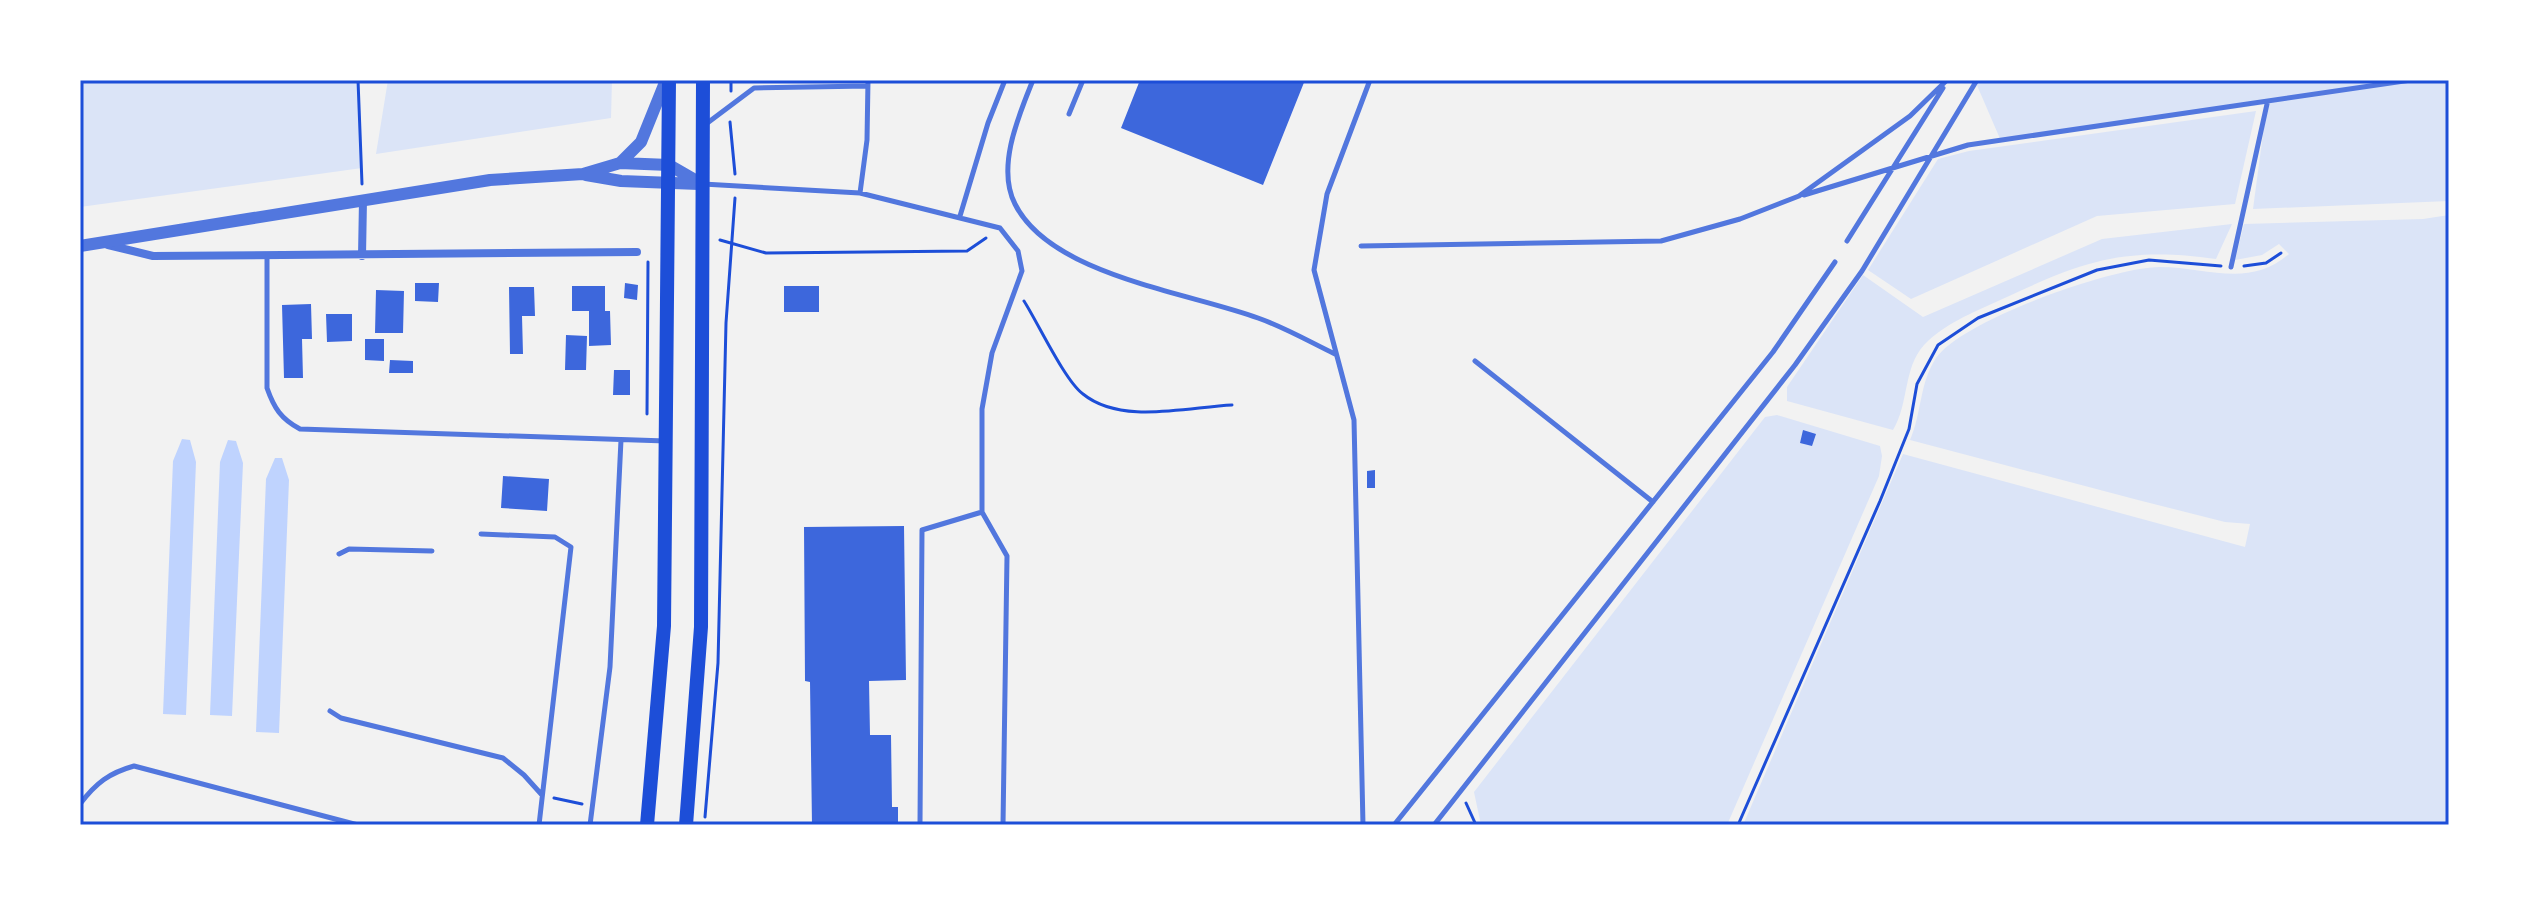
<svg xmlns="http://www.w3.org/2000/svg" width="2529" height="905" viewBox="0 0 2529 905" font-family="Overpass,sans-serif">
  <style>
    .green { fill: #dbe4f7 }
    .water { fill: #bfd3fe }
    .building { fill: #3d67dc }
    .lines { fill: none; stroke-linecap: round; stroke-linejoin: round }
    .path { stroke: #1d4ed8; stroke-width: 3 }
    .service { stroke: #5277de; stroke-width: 5 }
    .minor { stroke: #5277de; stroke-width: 8 }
    .tertiary { stroke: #5277de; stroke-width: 12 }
    .secondary { stroke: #1d4ed8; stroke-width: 14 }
    .neatline { fill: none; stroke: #1d4ed8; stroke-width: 3 }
  </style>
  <rect width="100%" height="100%" fill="#f2f2f2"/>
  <path class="green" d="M80 80H358L362 168 80 207Z
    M388 80H612L611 118 376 154Z
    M1977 80H2449V201L2253 209 2267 104 2001 141 1976 83Z
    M2256 111 2235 204 2097 216 1911 299 1868 270 1938 159 1969 151Z
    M2449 215V825H1743L1903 454 2245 547 2250 524 2225 522 2138 500 1910 440C1922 413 1919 384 1936 358 1962 320 2113 267 2160 267 2207 267 2249 289 2289 254L2279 244 2262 255 2235 260 2244 224 2423 219Z
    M2232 224 2216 259C2121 246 2082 262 1998 301 1972 313 1944 324 1924 345 1903 368 1909 404 1893 430L1787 401V387L1863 275 1923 317 2102 239Z
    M1777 415 1880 446 1882 456 1879 476 1727 825H1481L1474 792 1765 417Z"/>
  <path class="water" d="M182 439 190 440 196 462 186 715 163 714 173 461Z
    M228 440 236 441 243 463 232 716 210 715 220 462Z
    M275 458H282L289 480 279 733 256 732 266 479Z"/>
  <path class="building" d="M1140 80H1305L1263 185 1121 128Z
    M415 283H439L438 302 415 301Z
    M625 283 638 285 637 300 624 298Z
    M572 286H605V311H610L611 345 589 346V311H572Z
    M784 286H819V312H784Z
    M509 287H534L535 316H522L523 354H510Z
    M376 290 404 291 403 333H375Z
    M311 304 312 339H302L303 378H284L282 305Z
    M326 314H352V341L327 342Z
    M566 335 587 336 586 370H565Z
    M365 339H384V361L365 360Z
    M390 360 413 361V373H389Z
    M614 370H630V395H613Z
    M1803 430 1816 434 1812 446 1800 443Z
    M1375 470V488H1367V471Z
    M503 476 549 479 547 511 501 508Z
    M904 526 906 680 869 681 870 735H891L892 807H898V825H812L810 682 805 681 804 527Z"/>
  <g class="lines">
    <path class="path" d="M358 80 362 184
      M731 80V91
      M730 122 735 174
      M720 240 766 253 967 251 986 238
      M2244 266 2266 263 2281 253
      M1024 301C1038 323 1065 381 1083 394 1121 425 1188 407 1232 405
      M647 414 648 262
      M554 798 582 804
      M1466 803 1476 825
      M705 817 718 663 726 323 735 198
      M1738 825 1880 501 1909 429 1917 384 1938 345 1978 318 2097 270 2149 260 2221 266"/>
    <path class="service" d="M1033 80C1019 115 996 167 1015 204 1050 275 1187 292 1258 318 1284 327 1310 342 1335 354
      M1069 114 1083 80
      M706 124 754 88 868 86
      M703 184 860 193 1000 228 1018 251 1022 271 992 353 982 409V512L922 530 920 825
      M860 193 867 140 868 80
      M1804 195 1968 145 2411 80
      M960 216 988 123 1005 80
      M1847 241 1943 88
      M1361 246 1661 241 1740 219 1799 196 1910 116 1947 80
      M267 258V388C274 408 281 419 300 429L666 441
      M2231 267 2267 104
      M1475 361 1653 502
      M982 512 1007 556 1003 825
      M481 534 555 537 571 547 539 825
      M339 554 349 549 432 551
      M330 711 341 718 503 758 524 775 542 795
      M80 804C96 783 109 773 134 766L358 825
      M590 825 610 667 621 440
      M1363 825 1354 420 1314 270 1327 194 1370 80
      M1394 825 1773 352 1835 262
      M1434 825 1795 365 1862 271 1977 80"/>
    <path class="minor" d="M108 245 153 256 637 252
      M362 256 363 200"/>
    <path class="tertiary" d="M620 163 641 142 666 80
      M586 175 621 181 699 184
      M80 246 490 180 583 174 620 163 669 165 702 184"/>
    <path class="secondary" d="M647 825 664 626 669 80
      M686 825 701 627 703 80"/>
  </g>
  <rect width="2529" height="905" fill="none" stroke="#ffffff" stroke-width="164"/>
  <rect x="82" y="82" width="2365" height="741" class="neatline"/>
</svg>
